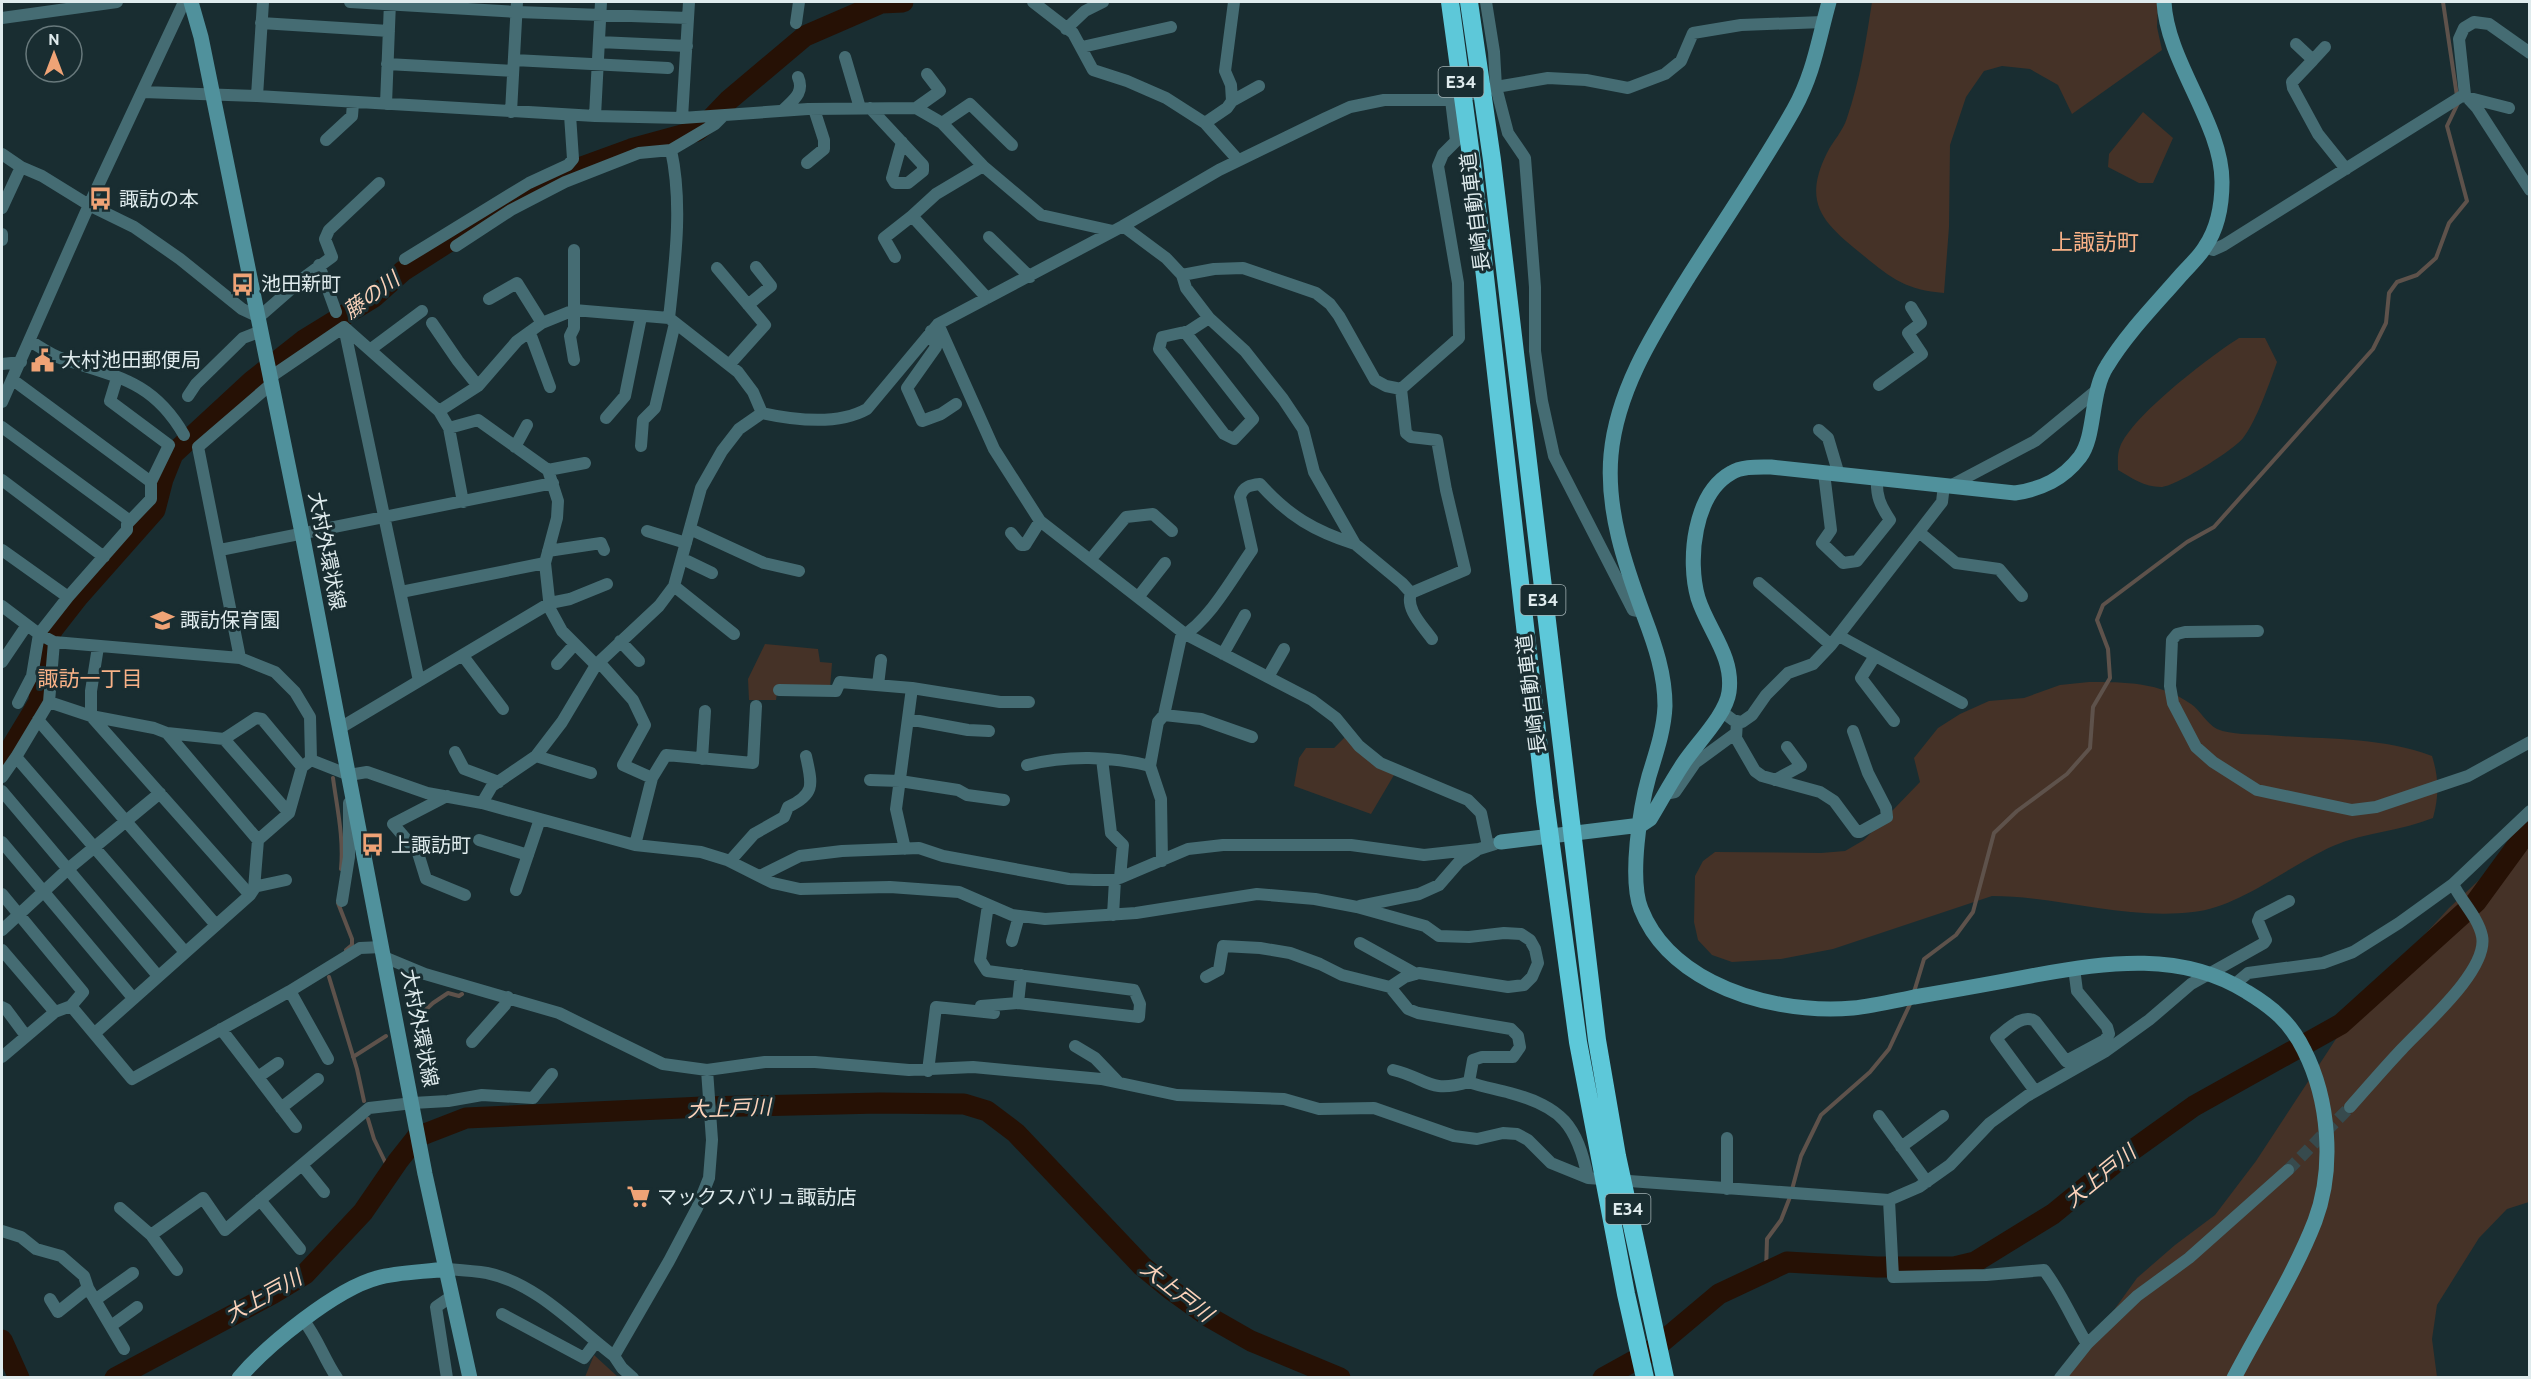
<svg xmlns="http://www.w3.org/2000/svg" width="2531" height="1379" viewBox="0 0 2531 1379" font-family="Cabin,'Noto Sans JP',sans-serif">
  <style>
    .green { fill: #453227 }
    .lines { fill: none; stroke-linecap: round; stroke-linejoin: round }
    .stream { stroke: #5e524b; stroke-width: 4 }
    .river { stroke: #261105; stroke-width: 21 }
    .street-tunnel { stroke: #374a4d; stroke-width: 12; stroke-dasharray: 12 6; stroke-linecap: butt }
    .street { stroke: #456c73; stroke-width: 12 }
    .secondary { stroke: #50919c; stroke-width: 15 }
    .highway { stroke: #5dc8d9; stroke-width: 18 }
    .labels { text-anchor: middle; dominant-baseline: central; stroke-width: 6; stroke-linejoin: round; paint-order: stroke }
    .shield { fill: #192d31; stroke: #a4b2b5; stroke-width: 1.5 }
    .shield-label { font-size: 18px; font-weight: bold; fill: #dfebed }
    .poi-label { font-size: 20px; fill: #dfebed; stroke: #192d31; text-anchor: start }
    .street-label { font-size: 20px; fill: #dfebed; stroke: #192d31 }
    .water-label { font-size: 21px; font-style: italic; fill: #fbd2ba; stroke: #192d31 }
    .neighbourhood-label { font-size: 21px; fill: #f8b187; stroke: #192d31 }
    .quarter-label { font-size: 22px; fill: #f8b187; stroke: #192d31 }
  </style>
  <rect width="100%" height="100%" fill="#192d31"/>
  <path class="green" d="M1872 2H2158L2157 27 2162 50 2072 114 2058 85 2030 69 2002 66 1984 71 1966 97 1950 145 1949 227 1944 293C1907 290 1892 279 1864 256 1825 224 1801 205 1827 153 1833 141 1843 131 1847 118 1860 80 1866 41 1872 2Z
    M2143 112 2173 138 2153 183H2139L2108 167 2109 154Z
    M2239 338H2265L2277 362C2270 382 2256 422 2243 438 2234 450 2175 487 2161 487 2144 487 2132 478 2118 470 2118 463 2117 454 2120 447 2132 416 2209 357 2239 338Z
    M765 644 818 649 820 662 832 663 830 688 778 685 776 700H749L748 679Z
    M2089 682C2125 682 2160 682 2191 704 2200 710 2207 724 2217 729 2231 735 2253 734 2268 735 2323 740 2378 736 2432 756 2439 778 2439 796 2433 818 2401 831 2365 832 2333 846 2290 865 2238 908 2193 912 2125 920 2059 896 1992 896L1833 949 1781 959 1732 962 1712 955 1698 940 1694 922 1695 876 1703 861 1715 852 1821 853 1845 851 1864 840 1920 782 1914 758 1938 728 1960 714 1989 701 2024 698 2060 685Z
    M1345 737 1394 775 1371 814 1294 786 1299 758 1306 748H1334Z
    M2529 822V1202L2507 1209 2479 1238 2437 1305 2432 1339 2437 1377 2065 1378 2137 1278 2175 1245 2215 1215 2256 1161 2353 1013 2449 908 2506 855Z
    M594 1355 618 1377H585Z"/>
  <g class="lines">
    <path class="stream" d="M2443 2 2457 96
      M333 778C337 808 344 838 341 869
      M338 903 352 939V945L346 950
      M329 977 357 1069 364 1101
      M1914 992 1924 959 1956 935 1973 912 1994 833 2017 811 2067 774 2090 748 2093 707 2110 678 2108 649 2097 620 2103 605 2187 542 2214 527 2373 349 2386 323 2389 293 2397 282 2417 275 2436 258 2449 223 2467 201 2447 126 2458 103
      M413 1018H417L433 1003 448 993 459 996 462 994
      M353 1057 386 1036
      M368 1119 374 1139 390 1172
      M1766 1272 1767 1239 1781 1220 1790 1197 1801 1156 1821 1115 1870 1072 1889 1049 1911 1002"/>
    <path class="river" d="M2 763 39 702 42 651 53 629 78 597 155 510 163 479 173 454 252 381 304 340 374 297 403 271 509 203 554 177 631 149 697 131 706 124 729 100 805 36 881 3 903 2
      M2 1340 19 1378
      M115 1378 272 1294 305 1274 363 1212 398 1161 417 1137 466 1118 703 1107 880 1103 964 1104 987 1111 1016 1133 1142 1266 1170 1289 1209 1317 1251 1341 1340 1378
      M1603 1378 1650 1352 1719 1294 1787 1262 1877 1267H1954L1975 1262 2053 1214 2120 1159 2194 1106 2341 1024 2476 902 2530 828"/>
    <path class="street-tunnel" d="M2288 1170 2350 1107"/>
    <path class="street" d="M350 2 517 12 688 18
      M1033 2 1073 33 1093 70 1127 81 1166 98 1205 123 1238 160
      M1486 2 1494 52 1496 87 1508 133 1525 158 1535 287V351L1542 401 1554 456 1633 610 1643 612
      M2 18 117 2
      M261 23 389 31
      M796 23 799 2
      M1066 29 1085 11 1103 2
      M599 42 687 46
      M2296 44 2313 60 2292 82 2293 88 2318 134 2346 169
      M1082 47 1171 27
      M2530 53 2489 24 2474 22 2464 28 2459 39 2465 95 2477 108 2530 190
      M845 57 860 108
      M514 60 668 68
      M2313 60 2325 47
      M387 64 513 71
      M143 92 257 96 595 116 682 118 808 109 916 108 942 123 983 166 1041 215 1113 231
      M257 96 263 2
      M1232 101 1259 86
      M386 104 390 2
      M870 108 923 165V171L908 183H895L892 178 902 142
      M916 108 940 91 927 74
      M782 111C793 100 805 93 798 77
      M511 112 517 2
      M595 116 601 2
      M682 118 689 2
      M942 123 970 104 1012 145
      M1205 123 1227 108 1232 101 1231 85 1225 71 1234 2
      M326 140 352 116 353 103
      M2 154 21 167 42 176 89 205 134 227 180 259 242 309 259 317 306 276 332 257 325 239 329 230 379 183
      M807 163 824 149V140L814 109
      M983 166 936 194 912 216 987 298
      M2 208 21 167
      M1123 226 1166 258 1182 275 1186 288 1209 318 1245 351 1283 399 1303 429 1314 472 1355 544 1402 583 1411 593
      M2 234V240
      M989 237 1030 277
      M456 246 511 210 565 182 639 153 671 150
      M2205 247 2213 250 2224 245 2462 96 2509 108
      M895 257 884 238 912 216
      M405 259 529 183 568 165 573 159 570 115
      M319 265 336 312
      M717 268 765 325 729 365
      M1182 275 1214 269 1243 268 1316 293 1330 304 1339 316 1375 380 1386 386 1401 389
      M489 299 517 283 542 323
      M748 305 771 286 756 267
      M669 318C675 263 683 204 671 150L715 124 723 116
      M432 323 458 361 478 386
      M938 324 994 449 1040 521 1185 634 1312 700 1336 718 1359 746 1380 763 1468 800 1481 813 1488 846
      M344 327 419 681
      M344 327 439 411 449 428 463 502
      M931 331 936 347 907 388 922 421 941 414 956 404
      M1185 332 1253 419 1234 439 1224 434 1159 349 1162 337 1189 331 1209 318
      M530 333 550 387
      M30 341C40 347 51 355 63 359 117 377 153 381 184 435
      M371 349 422 311
      M574 360 570 336 574 328V250
      M2 364 21 362
      M269 378 344 327
      M13 380 151 482
      M1879 385 1922 354 1908 333 1921 323 1911 307
      M1401 389 1459 338 1458 283 1438 166 1443 154 1456 141 1451 100
      M1401 389 1406 433 1411 437 1437 440 1446 490 1465 570 1411 593
      M188 396 196 384 243 338 261 331
      M2 402 89 205 184 2
      M439 411 478 386 517 341 542 323 574 310 669 318 738 372 753 392 762 413C794 420 837 426 867 409L938 324 1123 226 1219 170 1326 118 1350 107 1384 100H1451L1496 87 1548 78 1586 80 1628 88 1665 74 1681 61 1693 33 1741 25 1823 22
      M606 418 625 396 641 317
      M2 427 130 521
      M449 428 478 420 548 470 558 501 557 518 545 563 550 609 562 631 596 665
      M1819 430 1828 438 1839 475
      M641 446 643 420 655 408 675 323
      M515 447 527 425
      M548 470 585 463
      M1824 473 1831 530 1822 543 1843 563 1857 561 1890 520C1880 505 1876 496 1877 478
      M2 480 104 557
      M1950 486 2035 441 2097 390
      M690 529 764 563 799 571
      M647 531 686 543
      M1919 532 1956 563 1999 569 2022 596
      M1011 533 1021 545H1025L1040 521
      M2 550 68 597
      M220 550 553 483
      M548 551 601 543 604 550
      M683 559 712 573
      M1090 560 1126 517 1153 514 1172 531
      M1759 583 1831 645
      M674 586 734 634
      M401 592 545 563
      M1411 593C1405 609 1423 626 1432 639
      M1139 596 1165 563
      M2 606 39 634 54 642 240 658 275 672 295 692 310 717 311 760
      M2258 631 2185 632 2177 634 2172 640 2170 686 2173 703 2196 747 2213 762 2257 790 2352 810 2376 807 2468 776 2530 742
      M1839 636 1962 703
      M620 641 639 661
      M98 647 91 691V716L250 895
      M1223 654 1245 615
      M463 656 503 709
      M1875 656 1861 678 1894 721
      M240 658 198 447 270 385
      M2 662 27 625
      M599 662 633 700 645 725 623 765 652 778
      M557 664 575 644
      M1268 677 1284 649
      M878 685 881 660
      M779 690 836 691 840 682 912 688 1000 702H1029
      M49 702 91 716 154 728 167 733 224 739 289 813
      M18 703 32 676 39 634 68 597 127 530V524L151 499V482L169 445 110 401 117 378
      M1721 711 1733 720 1742 722 1752 715 1766 695 1788 673 1813 664 1831 645 1942 502 1944 485
      M1164 715 1201 719 1252 737
      M908 719 968 730 989 731
      M38 720 216 925
      M1737 721 1736 738 1755 771 1762 776 1820 792 1834 801 1857 832H1860L1887 817 1886 808 1868 773 1853 731
      M340 728 550 603 570 599 607 584
      M167 733 258 840
      M224 739 256 718 262 719 302 767
      M455 752 464 769 499 782
      M536 756 591 773
      M16 757 185 952
      M702 759 705 711
      M1102 759 1111 833 1123 845 1120 878
      M311 760 349 775 367 772 427 793 482 803 635 845 701 852 727 860 773 883 800 889 890 887 959 892 1012 915 1045 919 1136 913 1257 894 1315 899 1357 907 1425 926 1439 936 1469 937 1504 933 1521 934 1530 940 1535 949 1538 963 1532 977 1524 985 1508 987 1419 973 1405 977 1390 987 1408 1009 1418 1013 1511 1029 1518 1036 1520 1047 1513 1057H1482L1473 1060 1469 1082C1482 1087 1496 1089 1510 1093 1562 1107 1577 1125 1588 1178
      M1027 765C1067 755 1111 756 1150 766
      M2 777 16 757 49 702 54 642
      M870 780 900 781 958 790 967 795 1004 800
      M1775 780 1801 766 1787 747
      M2 791 158 976
      M1665 794 1675 792 1695 763 1736 733
      M447 796 393 824 418 853 426 879 465 895
      M482 803 492 786 536 756 562 722 596 665 659 606 674 586 701 488 722 451 739 429 762 413
      M479 840 528 855
      M2 842 133 998
      M635 845 652 778 666 755 753 763 756 706
      M905 849 896 809 912 688
      M730 861 754 834 784 817 788 807C816 794 812 784 806 756
      M1162 861 1161 799 1150 766 1158 722 1164 715 1181 637C1210 620 1233 577 1252 550L1240 497C1243 486 1251 485 1260 484 1289 516 1314 531 1355 544
      M760 876 800 856 842 851 919 848 943 856 1069 879 1094 880H1115L1188 849 1223 845H1351L1424 855 1479 849 1495 844
      M254 887 286 880
      M516 890 540 819
      M2 894 83 992 71 1006
      M342 901 349 857V803
      M988 905 980 960 987 971 1134 990 1140 1004 1139 1017 1018 1003
      M1360 906 1419 894 1439 885 1459 862 1476 851
      M1113 915 1115 880
      M2 930 68 869 160 793
      M1012 941 1019 916
      M1360 943 1416 974
      M2 950 55 1012
      M384 957 425 974 559 1013 663 1064 707 1070 765 1062H815L909 1070 973 1067 1101 1079 1177 1095 1284 1099 1319 1109 1374 1108 1454 1136 1477 1139 1503 1133 1517 1134 1528 1140 1551 1163 1588 1178 1889 1200 1919 1187 1950 1165 1990 1123 2027 1096 2106 1051 2149 1020 2191 984 2264 943 2266 940 2258 921 2260 916 2289 901
      M1206 977 1219 970 1223 946 1260 948 1290 953 1320 964 1342 975 1390 987
      M2235 984 2248 973 2323 963 2353 952 2399 923 2453 884 2530 811
      M290 991 328 1059
      M2 1007 6 1009 26 1036
      M980 1011 981 1006 1018 1003 1021 975
      M221 1029 296 1127
      M95 1033 250 895 254 889 258 840 289 813 302 767 311 760
      M472 1042 505 1005 508 997
      M1075 1046 1095 1058 1118 1082
      M2 1057 55 1012 71 1006 132 1079 290 991 360 948 382 947
      M1393 1070C1428 1078 1427 1094 1469 1082
      M928 1071 936 1007 994 1013
      M258 1077 278 1063
      M2035 1091 1996 1038C2007 1030 2022 1013 2035 1021L2066 1061 2105 1040 2109 1034 2107 1027 2077 991 2074 968
      M2350 1107C2367 1088 2384 1068 2402 1049 2423 1026 2489 970 2482 936 2478 917 2461 901 2453 884
      M281 1108 318 1079
      M1879 1116 1927 1182
      M1901 1147 1943 1116
      M302 1165 324 1192
      M1727 1189V1138
      M260 1200 300 1249
      M1889 1200 1893 1277 1986 1275 2044 1270C2061 1292 2072 1319 2087 1344
      M120 1208 151 1235 203 1198 225 1230 369 1108 413 1103 448 1101 482 1095 533 1098 552 1074
      M2 1231 21 1237 36 1249 61 1256 84 1276 88 1288 124 1349
      M151 1235 177 1270
      M446 1269C459 1270 474 1271 487 1273 536 1283 576 1327 614 1356L622 1368 633 1378
      M50 1299 58 1312 88 1288
      M95 1300 133 1273
      M502 1314 584 1358 596 1342
      M304 1321C318 1339 324 1359 337 1378
      M111 1326 137 1307
      M614 1356 669 1261 697 1208 709 1178 712 1140 707 1070
      M447 1378 436 1307 452 1296
      M2060 1378 2087 1344 2137 1296 2189 1258 2288 1170"/>
    <path class="secondary" d="M191 2 201 37 302 533 425 1174 470 1378
      M1829 2C1818 41 1814 73 1794 109 1762 166 1724 221 1689 276 1655 331 1617 389 1611 455 1606 510 1625 565 1644 616 1655 645 1665 674 1665 706 1664 730 1656 753 1649 776 1640 808 1629 879 1641 909 1654 942 1681 966 1712 982 1753 1003 1806 1012 1853 1008 1873 1006 1894 1001 1914 997 1955 990 1995 983 2036 975 2108 962 2182 951 2247 992 2272 1007 2291 1023 2304 1050 2329 1099 2335 1168 2315 1221 2294 1275 2261 1326 2234 1378
      M1501 842 1641 825 1650 819C1661 801 1671 782 1683 764 1696 744 1726 715 1729 692 1734 656 1708 630 1698 598 1687 560 1694 494 1731 473 1742 466 1758 467 1771 467L2015 493C2042 489 2063 479 2080 457 2096 436 2090 392 2107 366 2127 333 2156 304 2181 275 2189 266 2199 257 2205 247 2218 228 2222 204 2222 182 2222 123 2167 62 2164 2
      M239 1378C267 1345 336 1289 377 1278 398 1272 424 1272 446 1269"/>
    <path class="highway" d="M1450 2 1472 163 1545 801 1578 1042 1626 1294 1645 1378
      M1469 2 1492 160 1597 1040 1617 1156 1665 1378"/>
  </g>
  <defs>
    <symbol id="bus-bare" viewBox="-9 -9 18 18"><path d="M-5-6H5V4H4V6H2V4H-2V6H-4V4H-5ZM-3.5-4V0h7V-4ZM-3.5 1.2v1.5H-2V1.2ZM2 1.2v1.5H3.5V1.2Z" fill="#efa376" stroke="#192d31" stroke-width="2.5" paint-order="stroke"/></symbol>
    <symbol id="civic-bare" viewBox="-9 -9 18 18"><path d="M-.6-6.5H3V-4.5H.6V-3L4-1V1h2V6H-6V1h2V-1L-.6-3ZM-1.2 2.5V6h2.4V2.5Z" fill="#efa376" stroke="#192d31" stroke-width="2.5" paint-order="stroke"/></symbol>
    <symbol id="school-bare" viewBox="-9 -9 18 18"><path d="M0-5L7-2L0 1L-7-2ZM-4 1L0 2.5L4 1V4Q0 6-4 4Z" fill="#efa376" stroke="#192d31" stroke-width="2.5" paint-order="stroke"/></symbol>
    <symbol id="supermarket-bare" viewBox="-9 -9 18 18"><path d="M-6-5.5h2.5l.6 2H6L4.5 2H-2.5L-4.4-4H-6ZM-1.5 3.2a1.3 1.3 0 1 0 .1 0ZM3 3.2a1.3 1.3 0 1 0 .1 0Z" fill="#efa376" stroke="#192d31" stroke-width="2.5" paint-order="stroke"/></symbol>
  </defs>
  <g fill-rule="evenodd">
    <use href="#bus-bare" x="84" y="182" width="33" height="33"/>
    <use href="#bus-bare" x="226" y="268" width="33" height="33"/>
    <use href="#civic-bare" x="26" y="344" width="33" height="33"/>
    <use href="#school-bare" x="146" y="604" width="33" height="33"/>
    <use href="#bus-bare" x="356" y="828" width="33" height="33"/>
    <use href="#supermarket-bare" x="622" y="1180" width="33" height="33"/>
  </g>
  <g class="labels">
    <g class="shield">
      <rect x="1438.5" y="67" width="45" height="30" rx="4.5"/>
      <rect x="1520.5" y="585" width="45" height="30" rx="4.5"/>
      <rect x="1605.5" y="1194" width="45" height="30" rx="4.5"/>
    </g>
    <g class="shield-label">
      <text x="1461" y="82">E34</text>
      <text x="1543" y="600">E34</text>
      <text x="1628" y="1209">E34</text>
    </g>
    <g class="poi-label">
      <text x="119" y="199">諏訪の本</text>
      <text x="261" y="284">池田新町</text>
      <text x="61" y="360">大村池田郵便局</text>
      <text x="180" y="620">諏訪保育園</text>
      <text x="391" y="845">上諏訪町</text>
      <text x="657" y="1197">マックスバリュ諏訪店</text>
    </g>
    <g class="street-label">
      <text transform="translate(1475 212) rotate(-97)">長崎自動車道</text>
      <text transform="translate(327 551) rotate(79)">大村外環状線</text>
      <text transform="translate(1531 694) rotate(-97)">長崎自動車道</text>
      <text transform="translate(420 1028) rotate(79)">大村外環状線</text>
    </g>
    <g class="water-label">
      <text transform="translate(371 295) rotate(-36)">藤の川</text>
      <text transform="translate(729 1108) rotate(-2)">大上戸川</text>
      <text transform="translate(2100 1176) rotate(-39)">大上戸川</text>
      <text transform="translate(1177 1291) rotate(38)">大上戸川</text>
      <text transform="translate(263 1296) rotate(-29)">大上戸川</text>
    </g>
    <g class="neighbourhood-label">
      <text x="90" y="678">諏訪一丁目</text>
    </g>
    <g class="quarter-label">
      <text x="2095" y="242">上諏訪町</text>
    </g>
  </g>
  <rect width="2531" height="1379" fill="none" stroke="#dfebed" stroke-width="6"/>
  <g transform="translate(54 54)"><circle r="28" fill="#192d31" stroke="#68797c" stroke-width="1.5"/>
  <path d="M0-4.5L10 22L0 15L-10 22Z" fill="#efa376"/>
  <text y="-9" font-size="16" font-weight="bold" text-anchor="middle" fill="#dfebed">N</text>
  </g>
</svg>
